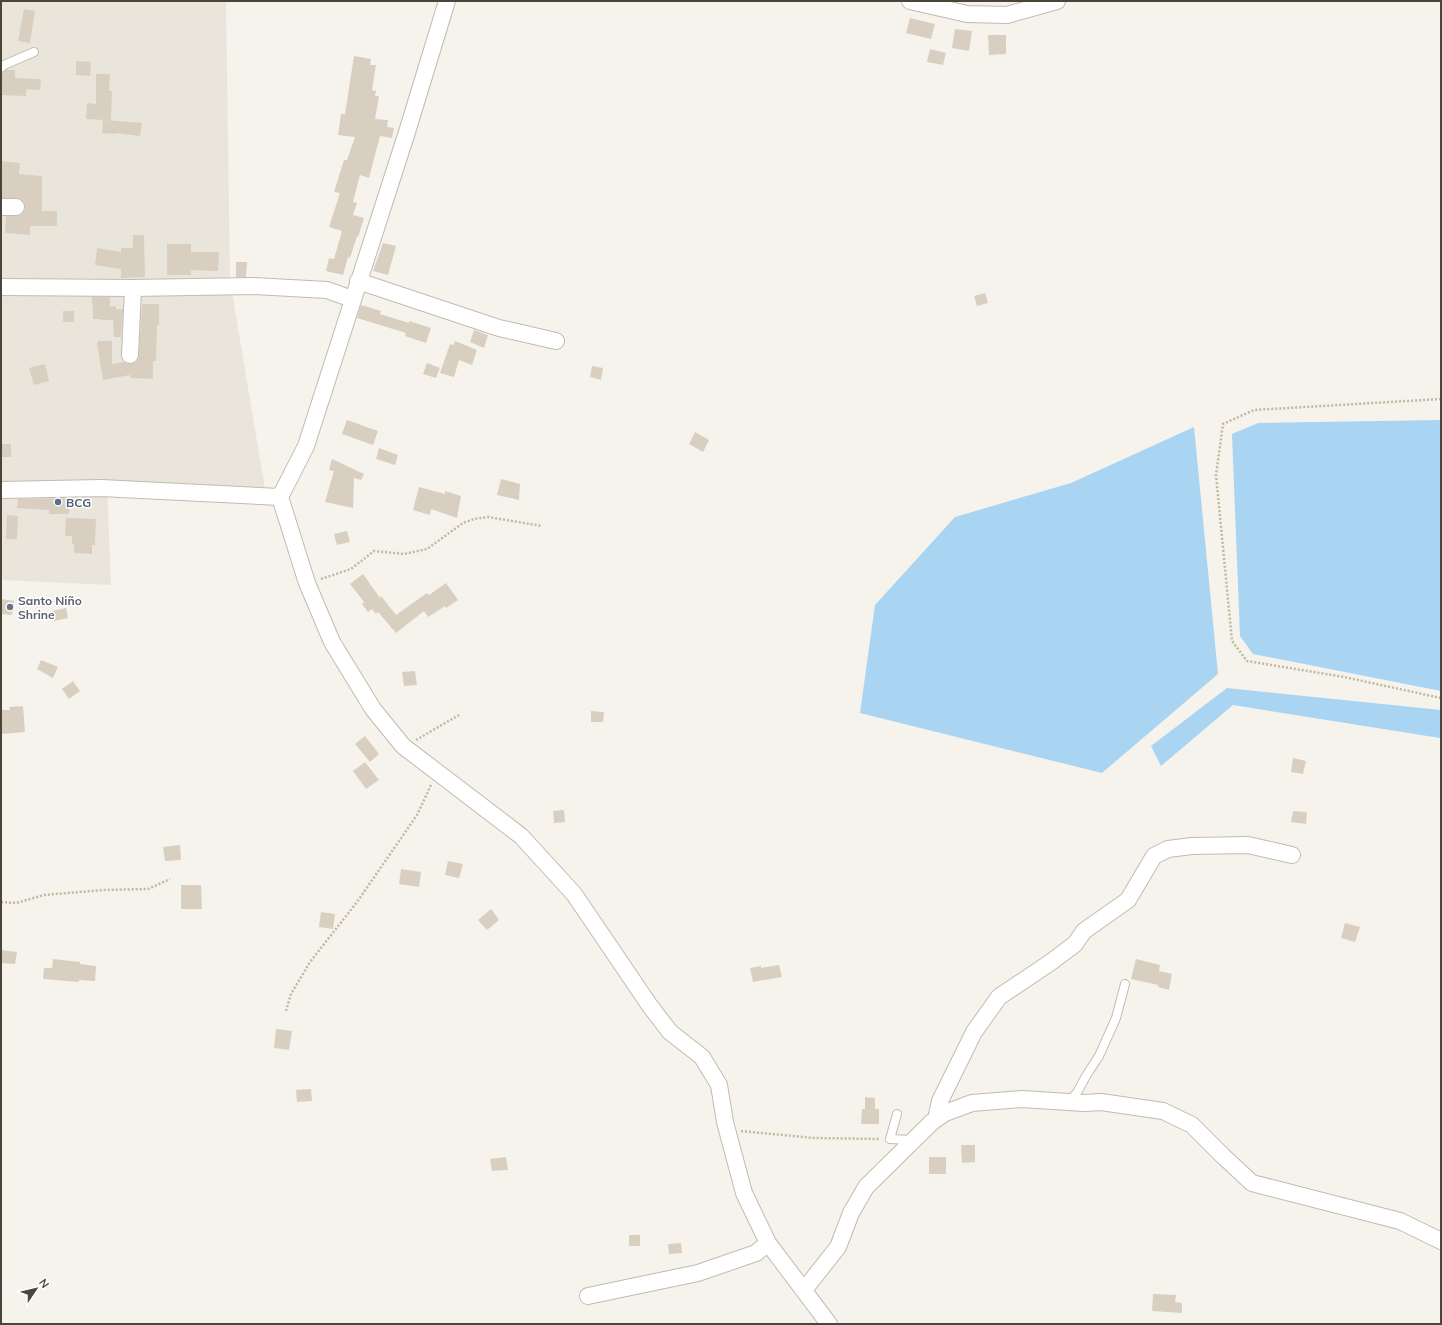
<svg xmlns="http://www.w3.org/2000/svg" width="1442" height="1325" viewBox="0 0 1442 1325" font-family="Mulish,sans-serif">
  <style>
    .residential { fill: #eae5da }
    .water { fill: #a9d4f2 }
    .building { fill: #d8cfc1 }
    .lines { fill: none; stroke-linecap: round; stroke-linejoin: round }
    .service-casing { stroke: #c2bbae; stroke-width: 10 }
    .minor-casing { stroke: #c2bbae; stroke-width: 18 }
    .path { stroke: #c4b79f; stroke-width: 2.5; stroke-dasharray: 2 2; stroke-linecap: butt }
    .service { stroke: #fff; stroke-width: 8 }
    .minor { stroke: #fff; stroke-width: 16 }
    .service-dot { fill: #5c6f8a; stroke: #fff; stroke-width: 1.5 }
    .worship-dot { fill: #6b7280; stroke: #fff; stroke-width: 1.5 }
    .labels { text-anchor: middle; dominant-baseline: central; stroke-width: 3; stroke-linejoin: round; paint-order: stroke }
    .service-label { font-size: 12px; font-weight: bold; fill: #4e5e75; stroke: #fff; text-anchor: start }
    .worship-label { font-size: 12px; font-weight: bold; fill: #5b616d; stroke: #fff; text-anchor: start }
  </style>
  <rect width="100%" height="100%" fill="#f6f3ec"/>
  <path class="residential" d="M1 1H226L230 280 265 489 107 483 111 585 1 580Z"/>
  <path class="water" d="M1441 420V691L1253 654 1240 636 1232 434 1258 423Z
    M1194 427 1218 674 1102 773 860 713 875 605 955 517 1071 483Z
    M1227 688 1441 710V735L1440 738 1233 705 1161 766 1151 746Z"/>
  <path class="building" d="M24 9 35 11 30 43 18 41Z
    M910 18 935 24 931 39 906 33Z
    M955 29 972 31 969 51 952 48Z
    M988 35H1006V54L989 55Z
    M930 49 946 53 943 65 927 62Z
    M354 56 371 59 370 65H376L372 90 376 91 375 96H379L375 119 388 120 387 127 394 128 392 138 380 136 369 178 360 175 353 202 357 203 353 215 364 218 358 237 357 236 350 258 348 257 343 275 326 271 329 258 334 259 342 231 329 227 340 193 334 192 344 160H347L355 137 338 135 341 114H345Z
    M76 61 91 62 90 76 76 75Z
    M7 70H15V78L41 79 40 90 26 89V96L1 95V73Z
    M96 74H110L109 91H112L111 120H106L142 123 140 136 116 133V134L102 133 103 120 86 119 87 103 96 104Z
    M1 161 20 163 19 174 42 176V211H57V226H30V235L5 233 6 216 20 215 24 211 25 207 24 202 20 199 1 198Z
    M133 235H144L145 277 121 278V269L95 265 97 248 121 252V248H133Z
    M383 243 396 246 388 275 373 271Z
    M167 244H191V252H219L218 271 191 270V275H167Z
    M236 262H247L246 277H236Z
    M985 293 988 303 977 306 974 296Z
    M92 297H110V307L116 306V309H123L121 337H114L113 320H101V319H93Z
    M142 304H159V325H157L156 361H153V379L130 378V375L103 380 97 343H98V341H112V364L124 362 129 364 135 363 138 360 139 355Z
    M361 305 381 311 380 314 409 323V321L431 328 426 343 405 336 406 333 357 318Z
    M63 311H74V322H63Z
    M474 330 488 335 484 348 470 342Z
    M455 341 477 350 472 365 459 360 454 377 440 373 450 344 454 345Z
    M427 363 440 368 436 378 423 374Z
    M45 364 49 381 34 385 29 368Z
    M592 366 603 368 601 380 590 377Z
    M347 420 378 431 373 445 342 434Z
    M695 432 709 440 703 452 689 444Z
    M1 444H11V457H1Z
    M379 448 398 455 395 465 376 459Z
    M332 459 364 474 361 480 354 478 353 508 325 502 334 471 329 470Z
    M501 479 520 484 519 500 497 495Z
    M419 487 445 494V491L461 496 457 518 431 509 430 515 413 510Z
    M70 498 69 514H49V510L17 508 18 499Z
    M7 515 18 516 17 539H6Z
    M66 518 96 519 95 545H92V554L74 553V544H72V536H65Z
    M347 531 350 542 337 545 334 534Z
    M363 574 380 598 381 596 396 615 427 593 429 595 446 583 458 600 446 608 445 606 428 617 424 611 396 633 378 612 376 614 372 609 368 612 362 604 364 602 350 584Z
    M1 599 14 601 12 615 1 614Z
    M66 608 68 618 54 621 52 611Z
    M41 660 58 667 53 678 37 669Z
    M415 671 417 685 404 686 402 672Z
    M73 681 80 691 69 699 62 689Z
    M23 706 25 732 1 734V710H10L9 707Z
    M591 711 604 712 603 722H591Z
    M365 736 379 754 370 762 355 744Z
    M1293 758 1306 761 1303 774 1291 772Z
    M365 762 379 780 366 789 353 771Z
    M564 810 565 822 554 823 553 811Z
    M1293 811 1307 812 1306 824 1291 822Z
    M180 845 181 860 165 861 163 847Z
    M448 861 463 864 459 878 445 875Z
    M401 869 421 872 419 887 399 884Z
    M181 885H201L202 909H181Z
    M491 909 499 920 487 930 478 920Z
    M321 912 335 914 333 929 319 927Z
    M1345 923 1360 927 1355 942 1341 938Z
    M1 950 17 952 15 964 1 963Z
    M53 959 80 962V964L96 966 95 981 79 980V982L43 979 44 968H52Z
    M1136 959 1160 965 1159 971 1172 974 1169 990 1158 987V985L1131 979Z
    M779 965 782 977 753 982 750 968 761 966V968Z
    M276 1029 292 1031 289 1050 274 1048Z
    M311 1089 312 1101 297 1102 296 1090Z
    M865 1097 875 1098V1109H879V1124H861L862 1109H865Z
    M961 1145H975V1162L962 1163Z
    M506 1157 508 1170 492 1171 490 1159Z
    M929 1157H946V1174H929Z
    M629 1235H640V1246H629Z
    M681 1243 682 1253 669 1254 668 1244Z
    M1153 1294 1176 1295 1175 1302 1182 1303V1313L1152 1311Z"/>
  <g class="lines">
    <defs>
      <path id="service" d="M1 68 4 65 34 52
        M1070 1101 1078 1091 1086 1076 1099 1056 1116 1018 1125 984
        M897 1114 890 1139 912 1140"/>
      <path id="minor" d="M447 1 407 132 306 446 280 497 307 583 332 642 373 709 403 746 521 836 574 894 650 1006 670 1032 702 1057 719 1085 725 1122 744 1193 768 1243 829 1324
        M910 1 967 14 1007 15 1057 1
        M1 207H16
        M358 281 499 328 556 341
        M1 287 133 288 252 286 327 290 352 299
        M130 355 133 288
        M1 490 101 488 280 497
        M936 1119 940 1101 974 1032 999 997 1051 962 1075 944 1084 931 1128 900 1154 856 1168 849 1192 846 1248 845 1292 855
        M804 1290 838 1247 851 1213 866 1187 932 1122 945 1113 972 1103 1022 1099 1084 1103 1101 1102 1163 1111 1192 1125 1223 1156 1252 1183 1400 1221 1441 1241
        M588 1296 698 1273 756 1253 768 1243"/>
    </defs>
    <use href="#service" class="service-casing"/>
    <use href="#minor" class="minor-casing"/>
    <path class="path" d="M1441 399 1254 410 1223 424 1216 475 1232 641 1247 661 1344 677 1441 698
      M321 579 351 569 374 551 404 554 427 549 463 523 474 519 488 517 542 526
      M416 740 459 715
      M1 902 16 903 44 895 103 890 148 889 170 879
      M286 1011 291 994 310 962 357 902 417 815 431 785
      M741 1131 814 1138 880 1139"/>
    <use href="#service" class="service"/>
    <use href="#minor" class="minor"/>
  </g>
  <circle class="service-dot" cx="58" cy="502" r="4"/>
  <circle class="worship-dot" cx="10" cy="607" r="4"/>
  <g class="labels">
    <g class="service-label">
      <text x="66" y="502">BCG</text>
    </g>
    <g class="worship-label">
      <text x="18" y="600">Santo Niño<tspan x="18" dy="14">Shrine</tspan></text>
    </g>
  </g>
  <rect width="1442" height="1325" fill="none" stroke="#4b4439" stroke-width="4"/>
  <g transform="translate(36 1289) rotate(55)" stroke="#ffffff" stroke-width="3" paint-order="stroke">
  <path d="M0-3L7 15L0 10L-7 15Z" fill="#4b4439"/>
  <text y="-6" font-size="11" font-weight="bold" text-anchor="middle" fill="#4b4439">N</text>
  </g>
</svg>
